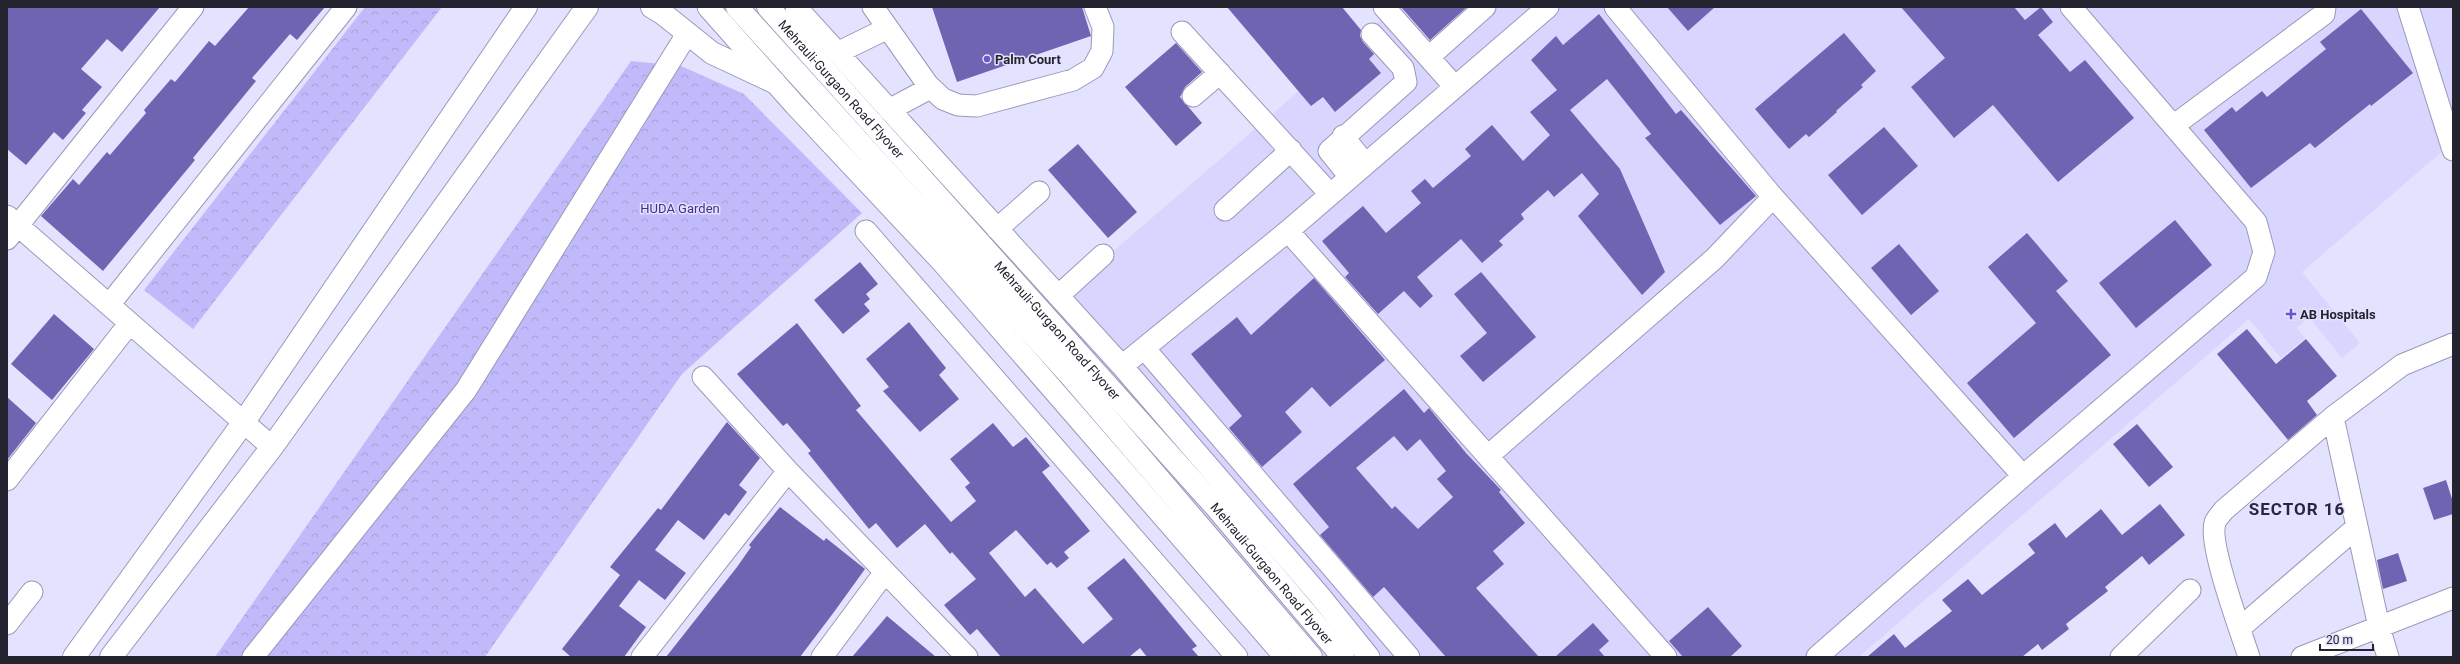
<svg xmlns="http://www.w3.org/2000/svg" width="2460" height="664" viewBox="0 0 2460 664" font-family="Roboto,sans-serif">
  <style>
    .built { fill: #d8d5ff }
    .park { fill: url(#park-crowns) }
    .building { fill: #6f64b2; fill-rule: evenodd }
    .lines { fill: none; stroke-linecap: round; stroke-linejoin: round }
    .minor-casing { stroke: #9b98b9; stroke-width: 23 }
    .major-casing { stroke: #9b98b9; stroke-width: 24 }
    .minor { stroke: #fff; stroke-width: 21 }
    .major { stroke: #fff; stroke-width: 22 }
    .poi-dot { fill: #6d54ce; stroke: #e4e3ff; stroke-width: 1.5 }
    .labels { text-anchor: middle; dominant-baseline: central; stroke-width: 3; stroke-linejoin: round; paint-order: stroke }
    .poi-label { font-size: 13px; font-weight: bold; fill: #242330; stroke: #e4e3ff; text-anchor: start }
    .street-label { font-size: 13px; fill: #242330; stroke: #e4e3ff }
    .park-label { font-size: 13px; fill: #442e8d; stroke: #e4e3ff }
    .district-label { font-size: 17px; font-weight: bold; letter-spacing: 1px; fill: #28253f; stroke: #e4e3ff }
  </style>
  <defs>
    <pattern id="park-crowns" width="20" height="18" patternUnits="userSpaceOnUse"><rect width="20" height="18" fill="#c0bafa"/><path d="M2 6a3 3 0 1 1 6 0M12 15a3 3 0 1 1 6 0" fill="none" stroke="#a5a0d7"/></pattern>
  </defs>
  <rect width="100%" height="100%" fill="#e4e3ff"/>
  <path class="built" d="M1396 7H2453V142L2302 272 2360 343 2342 358 2309 317 2297 328 2305 338 2281 358 2249 319 1859 657H1325L1035 319Z"/>
  <path class="park" d="M365 7H442L193 329 144 290Z
    M631 61 681 66 744 94 862 213 682 374 485 657H215Z"/>
  <path class="building" d="M7 7H160L122 52 107 39 81 69 102 87 82 110 86 113 63 140 54 132 26 165 7 149Z
    M249 7H325L297 40 290 34 252 78 256 81 193 158 195 160 103 271 41 216 73 179 79 185 107 152 110 155 146 113 144 110 171 79 175 82 209 41 215 46Z
    M932 7H1082L1091 36 957 82Z
    M1227 7H1342L1361 30 1360 36 1363 42 1374 54 1369 59 1381 73 1335 112 1323 97 1311 106Z
    M1401 7H1467L1430 40Z
    M1667 7H1715L1688 31Z
    M1901 7H2014L2025 20 2041 7 2053 22 2038 35 2070 72 2085 60 2134 118 2058 182 1993 105 1954 138 1911 87 1945 58Z
    M2361 9 2413 73 2371 106 2370 104 2315 148 2310 143 2251 188 2204 130 2232 107 2236 112 2262 91 2267 97 2326 49 2320 42Z
    M1599 14 1676 114 1681 110 1756 196 1720 225 1645 138 1651 134 1607 79 1570 110 1620 169 1665 272 1642 295 1578 216 1599 194 1582 173 1554 197 1548 190 1521 214 1524 219 1499 241 1503 245 1482 263 1461 239 1417 277 1433 296 1420 308 1404 291 1378 314 1345 277 1349 273 1322 241 1363 206 1386 233 1421 203 1411 191 1425 179 1433 188 1471 156 1465 149 1492 125 1523 161 1550 135 1530 112 1557 90 1531 60 1556 36 1563 45Z
    M1844 33 1876 71 1861 85 1863 87 1836 111 1837 112 1809 137 1806 134 1789 149 1755 109Z
    M1176 43 1202 72 1185 87 1180 97 1202 123 1176 146 1125 87Z
    M1884 127 1918 166 1862 215 1828 175Z
    M1078 144 1137 212 1108 238 1048 170Z
    M2175 220 2212 265 2136 328 2099 283Z
    M2027 233 2068 281 2056 291 2111 355 2014 438 1967 383 2036 323 1988 267Z
    M1899 244 1939 291 1911 315 1871 268Z
    M860 262 878 284 866 294 870 299 864 304 870 311 843 334 814 300Z
    M1481 272 1536 337 1483 382 1460 356 1487 333 1454 294Z
    M1314 278 1385 360 1330 407 1312 387 1285 412 1302 432 1262 467 1229 428 1242 416 1191 354 1237 317 1251 335Z
    M54 314 94 349 52 400 11 364Z
    M909 322 946 368 939 375 959 399 920 432 883 391 889 387 866 359Z
    M797 323 861 406 856 410 951 522 976 501 965 487 970 483 950 459 993 423 1013 447 1026 437 1050 466 1042 472 1090 531 1064 552 1069 558 1057 568 1051 562 1047 565 1016 530 989 553 1025 597 1035 588 1083 644 1113 619 1087 588 1124 558 1197 646 1192 649 1199 657H1147L1140 648 1129 657H1001L977 629 970 635 944 605 976 579 952 552 950 554 925 524 897 548 876 523 869 529 808 453 811 451 787 423 783 426 737 374Z
    M2247 329 2276 364 2306 339 2337 376 2307 401 2317 415 2288 440 2217 354Z
    M1404 389 1424 413 1429 408 1466 453 1501 490 1499 492 1525 523 1493 551 1504 564 1476 588 1539 657H1446L1384 587 1373 597 1320 535 1329 527 1293 484ZM1394 436 1407 451 1420 439 1446 471 1437 479 1453 497 1418 529 1395 506 1392 509 1356 468Z
    M7 397 36 423 7 460Z
    M727 422 760 458 739 485 747 492 729 516 725 513 704 540 678 520 655 550 686 573 665 600 639 580 619 606 646 627 624 657H571L562 649 620 575 610 567 658 508 661 510Z
    M2137 424 2173 467 2149 487 2113 444Z
    M2446 480 2453 502V514L2434 520 2423 488Z
    M2160 504 2185 535 2149 565 2142 556 2105 587 2108 591 2066 624 2069 629 2042 650 2038 644 2022 657H1867L1894 634 1905 648 1952 611 1942 600 1968 579 1982 595 2035 553 2028 544 2055 523 2066 538 2101 509 2122 535Z
    M780 507 824 541 826 538 865 569 834 612 800 657H666L737 567 751 547 749 545Z
    M2398 553 2407 581 2383 589 2377 560Z
    M1708 607 1742 646 1730 657H1683L1669 641Z
    M887 616 936 657H852Z
    M1593 623 1609 641 1599 650 1605 657H1555Z"/>
  <g class="lines">
    <defs>
      <path id="minor" d="M708 7 795 105 943 263 1285 657
        M796 7 1122 366 1320 596 1369 657
        M873 7 928 85 943 99 958 105 977 106 1073 80 1093 68 1102 51 1103 27 1095 7
        M1384 7 1455 87
        M1615 7 1773 197 2023 476
        M2408 7 2453 150
        M1182 32 1330 194
        M837 53 888 28
        M1429 57 1485 7
        M1193 96 1220 73
        M889 110 930 88
        M2173 126 2324 14 2325 7
        M1343 136 1365 164
        M1350 177 1329 151 1406 82 1403 68 1372 34
        M1225 210 1291 150
        M7 216 272 447
        M997 229 1039 192
        M866 231 1237 657
        M1288 231 1666 657
        M7 239 193 7
        M1058 296 1103 255
        M109 305 346 7
        M1144 348 1409 657
        M1122 366 1288 231 1548 7
        M703 377 788 471 967 657
        M2333 417 2379 627 2388 657
        M1488 456 1715 258 1773 197
        M7 480 129 324
        M7 624 32 592
        M2240 628 2357 527
        M253 657 466 390 687 34
        M642 657 788 471
        M822 657 885 572
        M1817 657 2023 476 2256 277 2264 252 2256 222 2071 7
        M2121 657 2190 590
        M2249 657C2241 632 2208 544 2215 523 2216 519 2221 514 2224 510L2333 417 2402 365 2453 344
        M2302 657 2453 598"/>
      <g id="major">
        <path d="M652 7 662 13 712 53 774 82"/>
        <path d="M737 7 1071 376 1311 657"/>
        <path id="s1" d="M768 7 1216 507 1343 657"/>
        <path d="M74 657 243 423 526 7"/>
        <path d="M111 657 272 447 587 7"/>
      </g>
    </defs>
    <use href="#minor" class="minor-casing"/>
    <use href="#major" class="major-casing"/>
    <use href="#minor" class="minor"/>
    <use href="#major" class="major"/>
  </g>
  <g class="poi-dot">
    <circle cx="987" cy="59" r="4"/>
    <path d="M2289 308h4v4h4v4h-4v4h-4v-4h-4v-4h4z"/>
  </g>
  <g class="labels">
    <g class="poi-label">
      <text x="995" y="59">Palm Court</text>
      <text x="2300" y="314">AB Hospitals</text>
    </g>
    <g class="street-label">
      <text stroke="none"><textPath href="#s1" startOffset="110">Mehrauli-Gurgaon Road Flyover</textPath></text>
      <text stroke="none"><textPath href="#s1" startOffset="434">Mehrauli-Gurgaon Road Flyover</textPath></text>
      <text stroke="none"><textPath href="#s1" startOffset="758">Mehrauli-Gurgaon Road Flyover</textPath></text>
    </g>
    <g class="park-label">
      <text x="680" y="208">HUDA Garden</text>
    </g>
    <g class="district-label">
      <text x="2297" y="509">SECTOR 16</text>
    </g>
  </g>
  <rect width="2460" height="664" fill="none" stroke="#242330" stroke-width="16"/>
  <path d="M2320 644v6h53v-6" fill="none" stroke="#242330" stroke-width="2"/>
  <text x="2326" y="644" font-size="12" fill="#242330" stroke="#e4e3ff" stroke-width="3" paint-order="stroke">20 m</text>
</svg>
